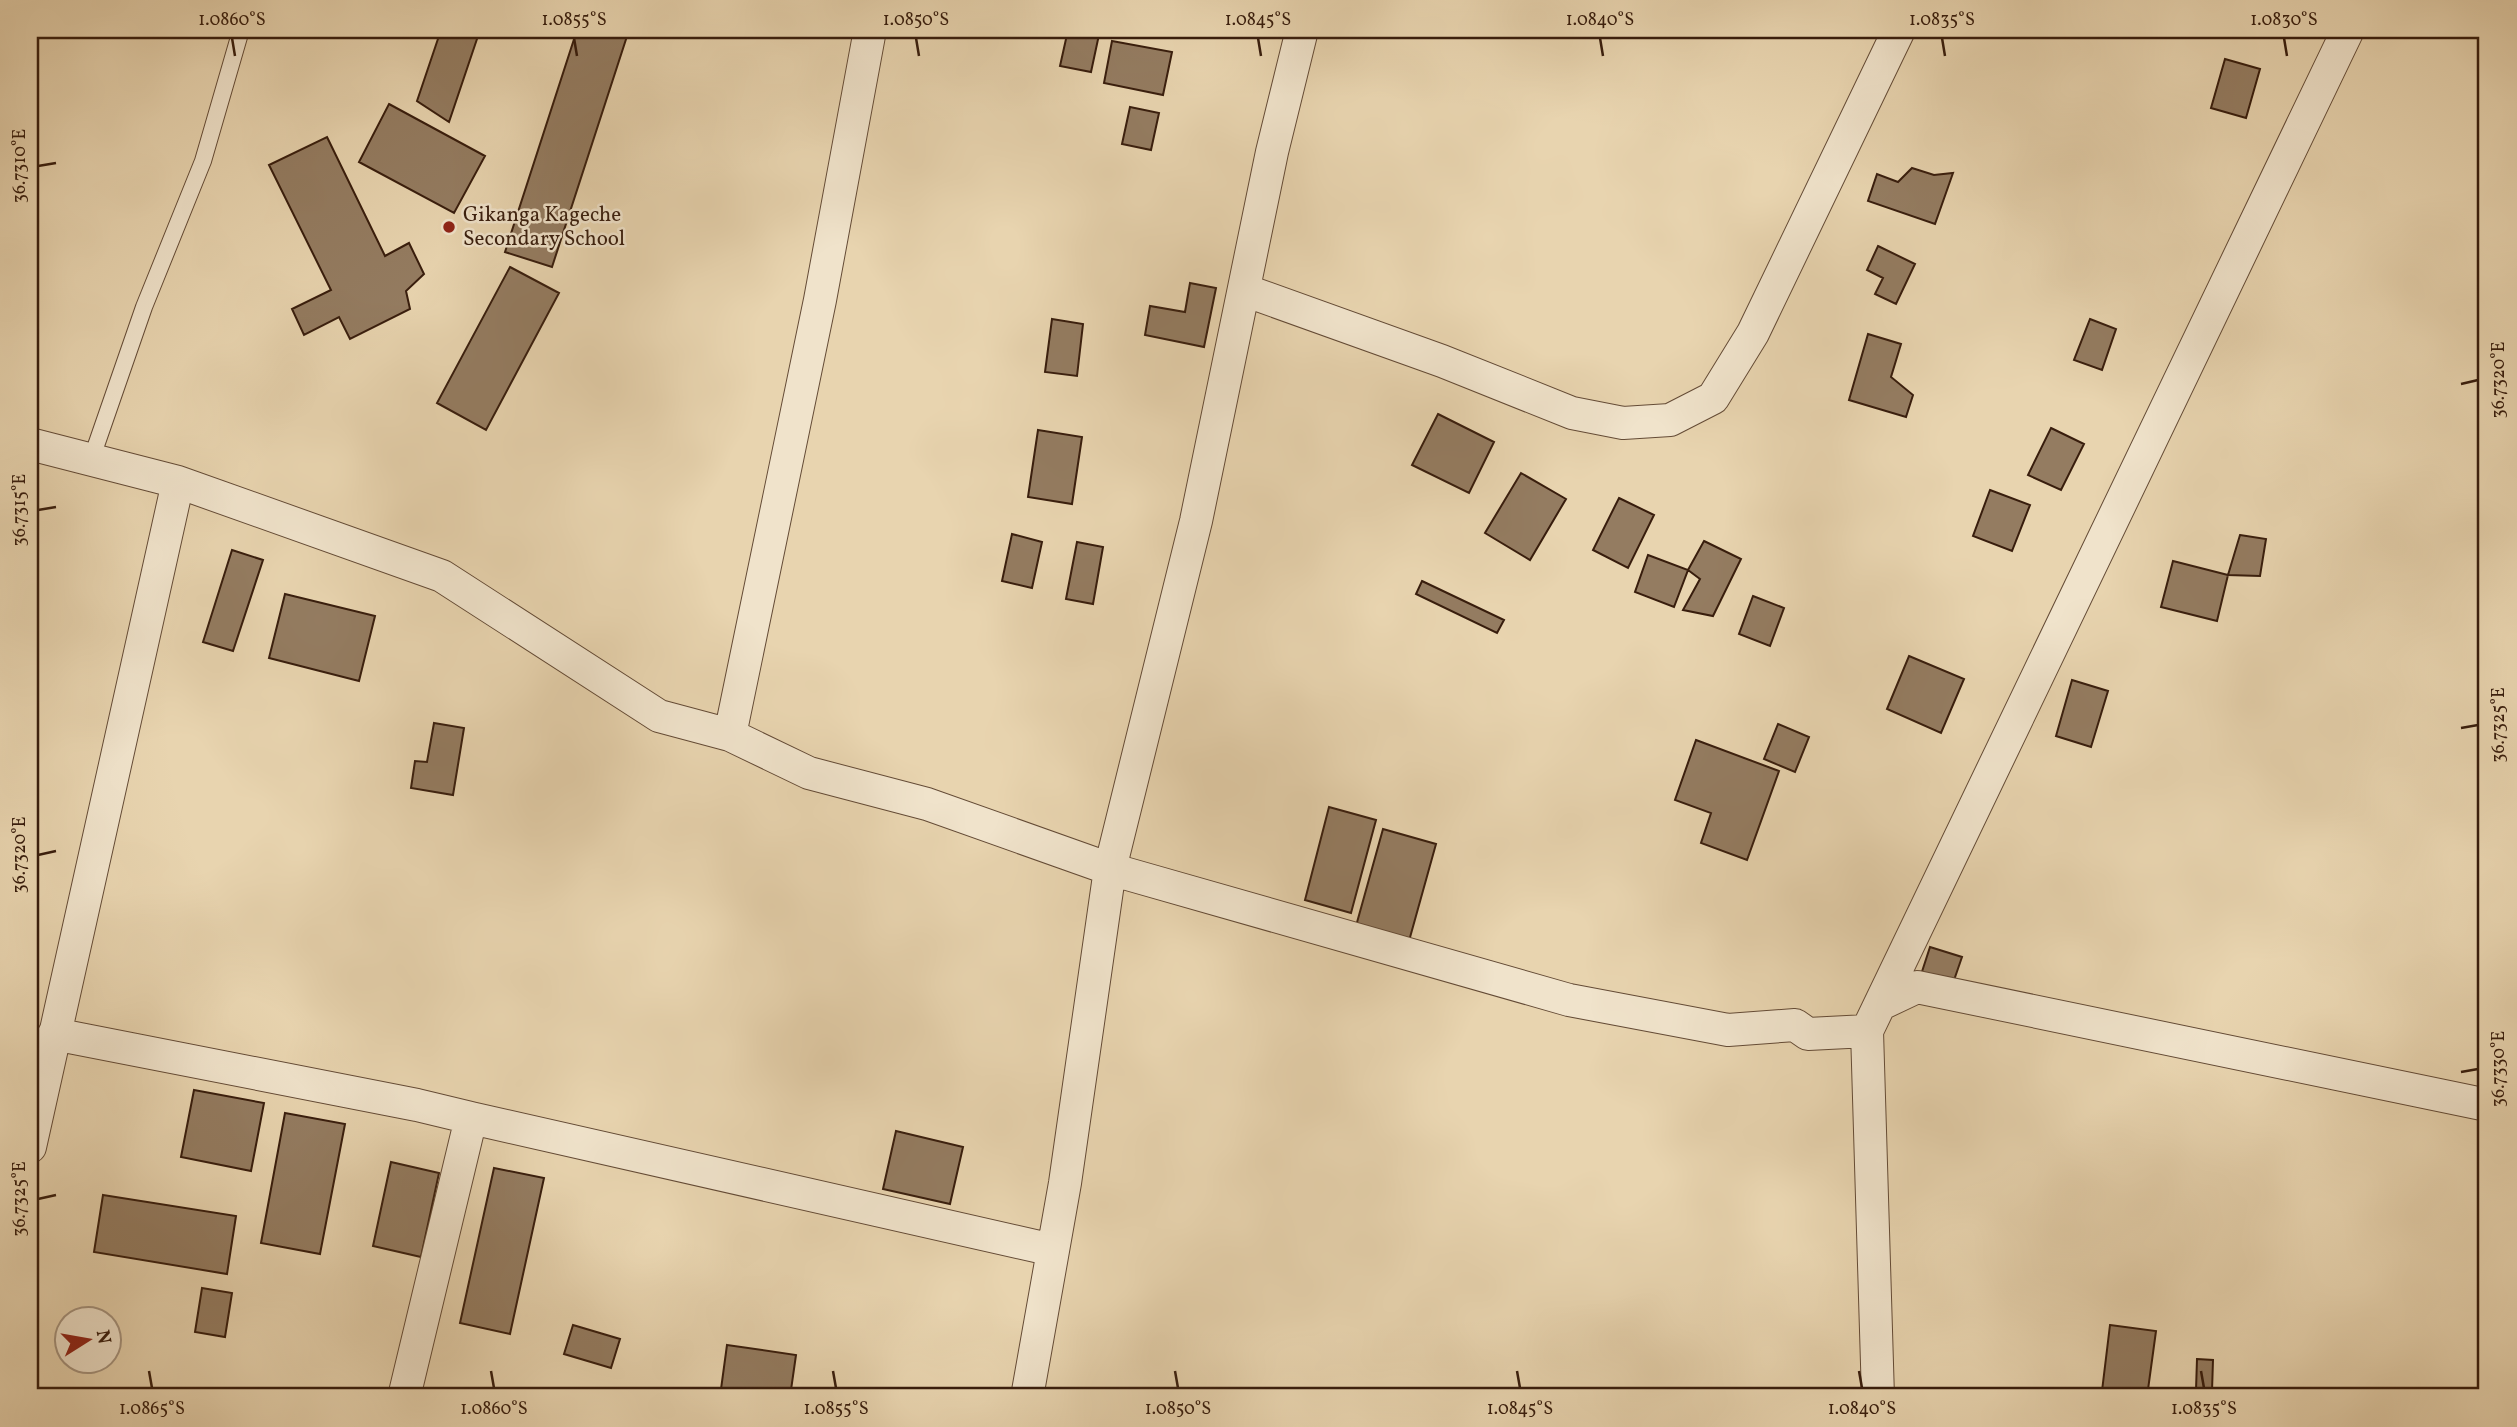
<svg xmlns="http://www.w3.org/2000/svg" width="2517" height="1427" viewBox="0 0 2517 1427" font-family="Vollkorn,serif">
  <style>
    .building { fill: #947c61; stroke: #381d0d; stroke-width: 2 }
    .lines { fill: none; stroke-linecap: round; stroke-linejoin: round }
    .service-casing { stroke: #644b36; stroke-width: 18 }
    .minor-casing { stroke: #644b36; stroke-width: 34 }
    .service { stroke: #f0e3cb; stroke-width: 16 }
    .minor { stroke: #f0e3cb; stroke-width: 32 }
    .ticks { fill: none; stroke: #381d0d; stroke-width: 2.5 }
    .poi-dot { fill: #8f2418; stroke: #f0e3cb; stroke-width: 2.5 }
    .labels { text-anchor: middle; dominant-baseline: central; stroke-width: 5; stroke-linejoin: round; paint-order: stroke }
    .poi-label { font-size: 21px; fill: #381d0d; stroke: #f0e3cb; text-anchor: start }
    .neatline { fill: none; stroke: #381d0d; stroke-width: 2.5 }
    .ticks-label { font-size: 18px; text-anchor: middle; fill: #381d0d }
  </style>
  <rect width="100%" height="100%" fill="#e8d4af"/>
  <filter id="stains"><feTurbulence type="fractalNoise" baseFrequency=".00286" numOctaves="4"/><feColorMatrix values="0 0 0 0 .2 0 0 0 0 .09 0 0 0 0 .02 0 0 0 .5 -.17"/></filter>
  <radialGradient id="worn" r=".72"><stop offset=".6" stop-color="#630" stop-opacity="0"/><stop offset="1" stop-color="#630" stop-opacity=".3"/></radialGradient>
  <path class="building" d="M441 30H480L449 122 417 101Z
    M577 30H629L552 267 505 252Z
    M1068 30H1100L1091 72 1060 66Z
    M1112 41 1172 52 1163 95 1104 83Z
    M2225 59 2260 69 2246 118 2211 108Z
    M389 104 485 156 454 213 359 162Z
    M1130 107 1159 113 1151 150 1122 144Z
    M327 137 385 256 409 243 424 274 406 291 410 309 350 339 339 317 304 335 292 309 331 290 269 165Z
    M1912 168 1934 175 1953 173 1935 224 1868 201 1877 174 1898 182Z
    M1878 246 1915 264 1896 304 1875 294 1883 278 1867 270Z
    M510 267 559 293 486 430 437 403Z
    M1190 283 1216 288 1204 347 1145 335 1150 306 1185 312Z
    M1052 319 1083 324 1077 376 1045 372Z
    M2090 319 2116 329 2102 370 2074 360Z
    M1868 334 1901 344 1891 377 1913 395 1906 417 1849 400Z
    M1438 414 1494 442 1469 493 1412 465Z
    M2051 428 2084 444 2061 490 2028 475Z
    M1038 430 1082 437 1072 504 1028 497Z
    M1521 473 1566 499 1530 560 1485 533Z
    M1990 490 2030 505 2012 551 1973 536Z
    M1619 498 1654 515 1628 568 1593 550Z
    M1012 534 1042 542 1032 588 1002 581Z
    M2240 535 2266 539 2260 576 2228 575Z
    M1704 541 1741 559 1713 616 1683 610 1700 579 1688 570Z
    M1077 542 1103 547 1093 604 1066 599Z
    M232 550 263 560 233 651 203 642Z
    M1648 555 1688 570 1674 607 1635 592Z
    M2173 561 2228 575 2217 621 2161 607Z
    M1422 581 1504 620 1497 633 1416 594Z
    M285 594 375 616 359 681 269 658Z
    M1753 596 1784 608 1770 646 1739 634Z
    M1909 656 1964 679 1941 733 1887 709Z
    M2072 680 2108 691 2091 747 2056 736Z
    M434 723 464 728 453 795 411 788 415 761 427 762Z
    M1778 724 1809 737 1795 772 1764 759Z
    M1696 740 1779 771 1747 860 1701 843 1711 813 1675 800Z
    M1329 807 1376 820 1351 913 1305 900Z
    M1383 829 1436 844 1409 941 1356 926Z
    M1930 947 1962 957 1953 983 1917 987Z
    M194 1090 264 1103 251 1171 181 1157Z
    M285 1113 345 1124 320 1254 261 1243Z
    M896 1131 963 1147 950 1204 883 1189Z
    M391 1162 439 1173 421 1257 373 1246Z
    M494 1168 544 1178 510 1334 460 1323Z
    M103 1195 236 1216 227 1274 94 1252Z
    M202 1288 232 1293 225 1337 195 1332Z
    M573 1325 620 1339 611 1368 564 1354Z
    M2110 1325 2156 1331 2147 1397H2120V1393L2102 1391Z
    M727 1345 796 1355 790 1397 721 1389Z
    M2197 1359 2213 1360 2212 1391 2196 1390Z"/>
  <g class="lines">
    <defs>
      <path id="service" d="M91 460 144 307 203 161 241 30"/>
      <path id="minor" d="M1244 290 1442 361 1572 413 1623 423 1670 420 1713 398 1753 333 1899 30
        M30 444 178 482 442 576 659 716 730 735 809 773 927 804 1110 869 1569 1000 1728 1030 1795 1025 1808 1034 1867 1031 2348 30
        M730 735 820 300 870 30
        M1881 1004 1917 987 2487 1105
        M1867 1031 1878 1397
        M54 1034 417 1105 471 1118 404 1397
        M471 1118 1053 1250
        M30 1147 178 482
        M1027 1397 1065 1183 1110 869 1196 521 1272 152 1302 30"/>
    </defs>
    <use href="#service" class="service-casing"/>
    <use href="#minor" class="minor-casing"/>
    <use href="#service" class="service"/>
    <use href="#minor" class="minor"/>
  </g>
  <path class="ticks" d="M232 38 235 56M574 38 577 56M916 38 919 56M1258 38 1261 56M1600 38 1603 56M1942 38 1945 56M2284 38 2287 56M38 166 56 163M2461 384 2478 380M38 510 56 507M2461 728 2478 725M38 855 56 851M2461 1072 2478 1069M38 1199 56 1195M149 1371 152 1388M491 1371 494 1388M833 1371 836 1388M1175 1371 1178 1388M1517 1371 1520 1388M1859 1371 1862 1388M2201 1371 2204 1388"/>
  <circle class="poi-dot" cx="449" cy="227" r="7"/>
  <g class="labels">
    <g class="poi-label">
      <text x="463" y="215">Gikanga Kageche<tspan x="463" dy="24">Secondary School</tspan></text>
    </g>
  </g>
  <rect width="2517" height="1427" fill="none" stroke="#e8d4af" stroke-width="77"/>
  <g transform="translate(88 1340) rotate(79)"><circle r="33" fill="#f0e3cb" stroke="#a6947f" stroke-width="2"/>
  <path d="M0-5L12 26L0 18L-12 26Z" fill="#8f2418"/>
  <text y="-10" font-size="19" font-weight="bold" text-anchor="middle" fill="#381d0d">N</text>
  </g>
  <rect x="38" y="38" width="2440" height="1350" class="neatline"/>
  <g class="ticks-label">
    <text x="232" y="25">1.0860°S</text>
    <text x="574" y="25">1.0855°S</text>
    <text x="916" y="25">1.0850°S</text>
    <text x="1258" y="25">1.0845°S</text>
    <text x="1600" y="25">1.0840°S</text>
    <text x="1942" y="25">1.0835°S</text>
    <text x="2284" y="25">1.0830°S</text>
    <text transform="translate(19 166) rotate(-90)" y="6">36.7310°E</text>
    <text transform="translate(2498 380) rotate(-90)" y="6">36.7320°E</text>
    <text transform="translate(19 510) rotate(-90)" y="6">36.7315°E</text>
    <text transform="translate(2498 725) rotate(-90)" y="6">36.7325°E</text>
    <text transform="translate(19 855) rotate(-90)" y="6">36.7320°E</text>
    <text transform="translate(2498 1069) rotate(-90)" y="6">36.7330°E</text>
    <text transform="translate(19 1199) rotate(-90)" y="6">36.7325°E</text>
    <text x="152" y="1414">1.0865°S</text>
    <text x="494" y="1414">1.0860°S</text>
    <text x="836" y="1414">1.0855°S</text>
    <text x="1178" y="1414">1.0850°S</text>
    <text x="1520" y="1414">1.0845°S</text>
    <text x="1862" y="1414">1.0840°S</text>
    <text x="2204" y="1414">1.0835°S</text>
  </g>
  <rect width="100%" height="100%" filter="url(#stains)"/>
  <rect width="100%" height="100%" fill="url(#worn)"/>
</svg>
